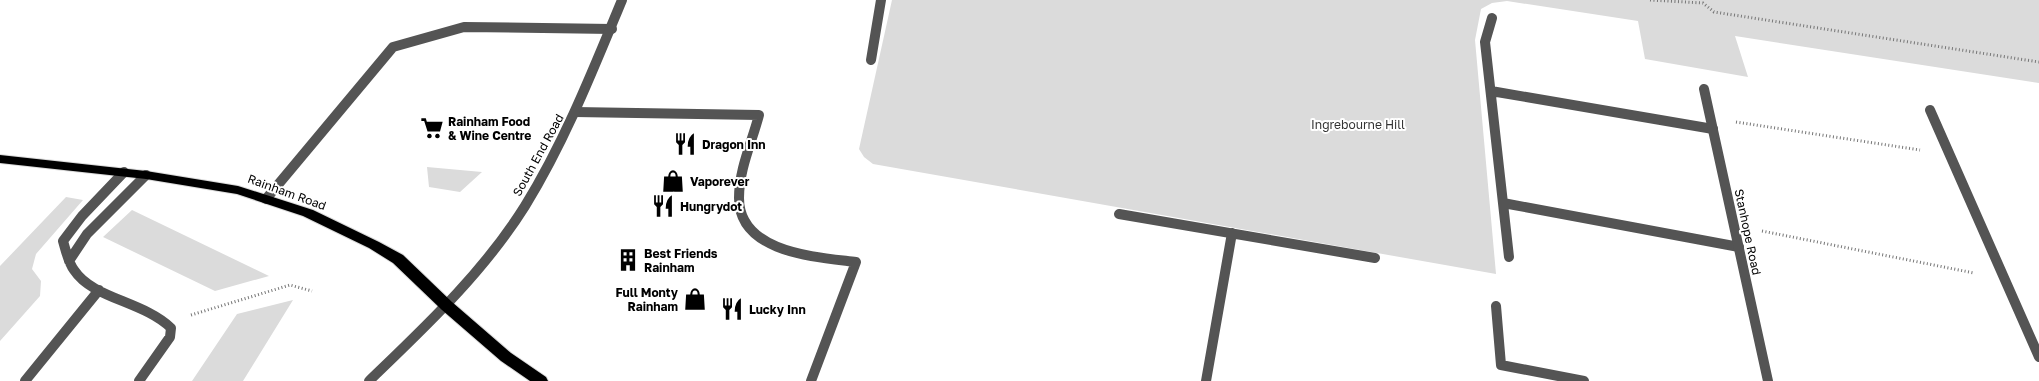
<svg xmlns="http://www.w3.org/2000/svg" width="2039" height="381" viewBox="0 0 2039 381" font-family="'Golos Text',sans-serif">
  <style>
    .green { fill: #dbdbdb }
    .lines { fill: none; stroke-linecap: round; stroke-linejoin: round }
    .primary-casing { stroke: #dbdbdb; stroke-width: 2 }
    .path { stroke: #767676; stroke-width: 3; stroke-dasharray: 1 2.5; stroke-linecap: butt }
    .service { stroke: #545454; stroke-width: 10 }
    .minor { stroke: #545454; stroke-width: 10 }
    .tertiary { stroke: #545454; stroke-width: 10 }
    .primary { fill: #000; fill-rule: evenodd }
    .labels { text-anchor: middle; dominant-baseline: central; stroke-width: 4; stroke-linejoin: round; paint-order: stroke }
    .poi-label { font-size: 12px; font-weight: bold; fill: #000; stroke: #fff; text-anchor: start }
    .park-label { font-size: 12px; fill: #323232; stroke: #fff }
    .street-label { font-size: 12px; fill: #000; stroke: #fff }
  </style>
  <rect width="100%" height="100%" fill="#fff"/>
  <path class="green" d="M892 0H2039V83L1735 36 1748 77 1645 59 1638 21 1507 1 1492 3 1481 9 1475 40 1496 274 873 164 864 157 859 149Z
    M427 167 482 172 460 192 429 187Z
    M66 197 83 200 36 254 32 269 41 281 40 296 0 341V266Z
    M132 210 269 276 215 291 103 237Z
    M293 300 243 381H192L237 314Z"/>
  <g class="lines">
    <defs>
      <path id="primary" d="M0 155 146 171 238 186 313 210 379 242 403 255 452 302 511 353 546 377 548 381H530L501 361 442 310 393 263 369 248 303 216 237 194 146 179 0 163Z"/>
    </defs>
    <use href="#primary" class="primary-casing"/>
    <path class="path" d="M1650 0 1703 3 1714 12 2039 62
      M1736 122 1920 150
      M1762 231 1974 273
      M191 315 290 285 312 291"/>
    <path class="service" d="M1492 18 1485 42 1509 257
      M871 60 881 0
      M1491 91 1713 129
      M1930 110 2039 357
      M575 112 759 115C752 142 739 169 739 198 739 253 816 257 856 262L811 381
      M124 172 82 216 63 241C66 251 68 262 74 270 93 299 143 301 171 328L170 337 139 381
      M266 199 393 47 464 27 612 29
      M1503 203 1739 247
      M1119 214 1375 258
      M69 261 87 234 146 175
      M1496 306 1501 365 1584 381
      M25 381 99 290
      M1206 381 1232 233"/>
    <path class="minor" d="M1704 89 1768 381"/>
    <path class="tertiary" d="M369 381C425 327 483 273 525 206 565 141 593 70 622 0"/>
    <use href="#primary" class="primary"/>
  </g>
  <defs>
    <symbol id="supermarket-bare" viewBox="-9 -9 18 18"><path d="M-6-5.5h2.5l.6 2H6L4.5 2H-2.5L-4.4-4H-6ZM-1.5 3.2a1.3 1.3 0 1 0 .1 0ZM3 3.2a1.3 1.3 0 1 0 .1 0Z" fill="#000" stroke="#fff" stroke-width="2.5" paint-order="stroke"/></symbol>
    <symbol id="restaurant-bare" viewBox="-9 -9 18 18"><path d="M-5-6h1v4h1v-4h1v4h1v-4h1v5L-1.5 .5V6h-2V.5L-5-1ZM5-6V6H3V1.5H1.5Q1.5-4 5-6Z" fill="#000" stroke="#fff" stroke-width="2.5" paint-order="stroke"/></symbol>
    <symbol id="shop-bare" viewBox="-9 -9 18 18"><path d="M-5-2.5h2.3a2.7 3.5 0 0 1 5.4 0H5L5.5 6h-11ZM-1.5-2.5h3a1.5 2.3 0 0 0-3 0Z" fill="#000" stroke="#fff" stroke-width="2.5" paint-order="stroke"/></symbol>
    <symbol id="building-bare" viewBox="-9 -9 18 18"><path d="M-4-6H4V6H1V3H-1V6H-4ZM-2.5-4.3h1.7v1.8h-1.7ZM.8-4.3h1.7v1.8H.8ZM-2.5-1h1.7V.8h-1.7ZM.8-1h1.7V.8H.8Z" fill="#000" stroke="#fff" stroke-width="2.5" paint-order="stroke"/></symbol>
  </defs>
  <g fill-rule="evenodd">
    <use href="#supermarket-bare" x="416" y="112" width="32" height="32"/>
    <use href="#restaurant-bare" x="669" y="128" width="32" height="32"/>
    <use href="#shop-bare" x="657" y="165" width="32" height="32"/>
    <use href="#restaurant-bare" x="647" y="190" width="32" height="32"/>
    <use href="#building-bare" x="612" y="244" width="32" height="32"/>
    <use href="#shop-bare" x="679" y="283" width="32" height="32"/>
    <use href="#restaurant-bare" x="716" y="293" width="32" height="32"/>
  </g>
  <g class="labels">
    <g class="poi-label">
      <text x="448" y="121">Rainham Food<tspan x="448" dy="14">&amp; Wine Centre</tspan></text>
      <text x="702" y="144">Dragon Inn</text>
      <text x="690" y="181">Vaporever</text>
      <text x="680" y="206">Hungrydot</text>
      <text x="644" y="253">Best Friends<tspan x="644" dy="14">Rainham</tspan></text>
      <text x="678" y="292" text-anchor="end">Full Monty<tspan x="678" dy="14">Rainham</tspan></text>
      <text x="749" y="309">Lucky Inn</text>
    </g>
    <g class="park-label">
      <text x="1358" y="124">Ingrebourne Hill</text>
    </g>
    <g class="street-label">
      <text transform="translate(538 155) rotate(-61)">South End Road</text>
      <text transform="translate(287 192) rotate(20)">Rainham Road</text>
      <text transform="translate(1748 232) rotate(78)">Stanhope Road</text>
    </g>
  </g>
</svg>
